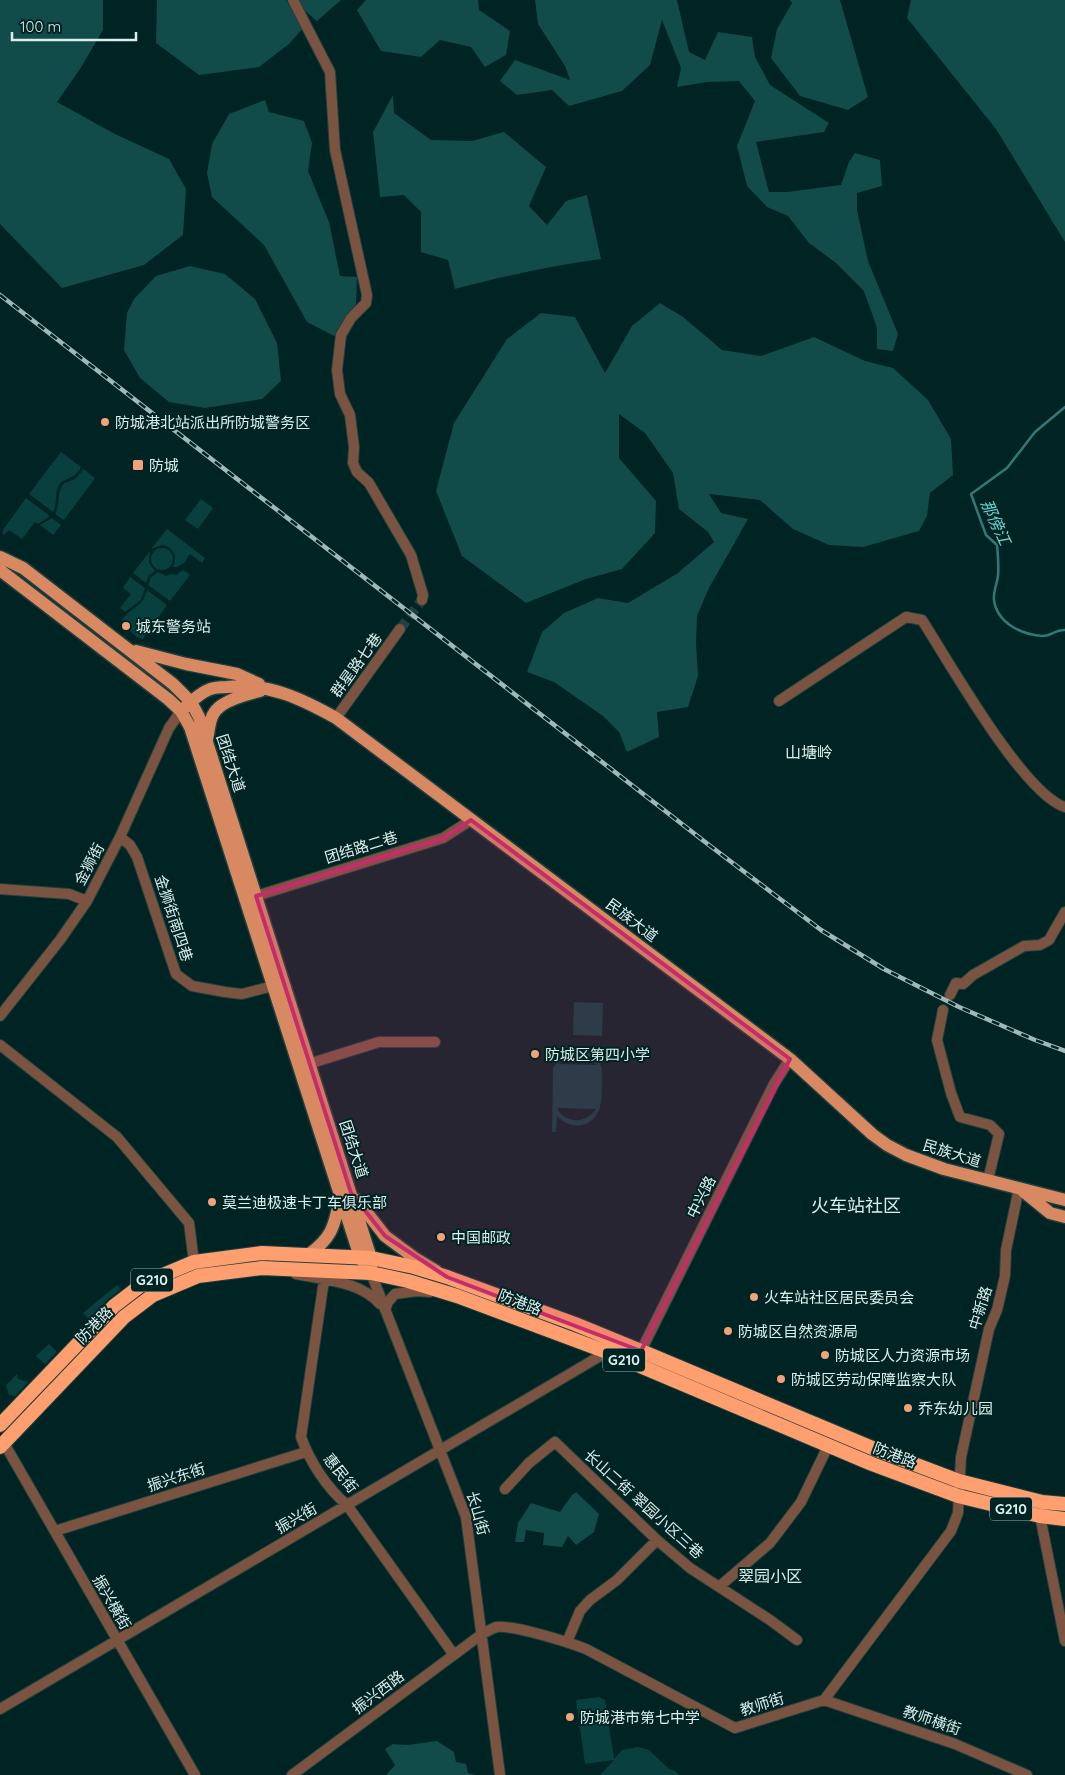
<svg xmlns="http://www.w3.org/2000/svg" width="1065" height="1775" viewBox="0 0 1065 1775" font-family="Quicksand,'Noto Sans SC',sans-serif">
  <style>
    .green { fill: #084040; fill-rule: evenodd }
    .forest { fill: #114b4a }
    .lines { fill: none; stroke-linecap: round; stroke-linejoin: round }
    .stream { stroke: #307978; stroke-width: 2.5 }
    .minor-tunnel { stroke: #214241; stroke-width: 10; stroke-dasharray: 10 5; stroke-linecap: butt }
    .minor-casing { stroke: #1f403f; stroke-width: 12 }
    .major-casing { stroke: #1f403f; stroke-width: 15 }
    .highway-casing { stroke: #1f403f; stroke-width: 16 }
    .minor { stroke: #7b5441; stroke-width: 10 }
    .major { stroke: #d98962; stroke-width: 12 }
    .highway { stroke: #ff9e6e; stroke-width: 14 }
    .rail-casing { stroke: #a0b9b8; stroke-width: 4.5 }
    .rail { stroke: #002423; stroke-width: 2.5; stroke-dasharray: 8; stroke-linecap: butt }
    .marked { fill: #c42d6a; fill-opacity: 0.2; stroke: #c42d6a; stroke-width: 4; stroke-linejoin: round }
    .poi-dot { fill: #f1a27b; stroke: #002423; stroke-width: 2 }
    .labels { text-anchor: middle; dominant-baseline: central; stroke-width: 4; stroke-linejoin: round; paint-order: stroke }
    .shield { fill: #002423; stroke: #99b1b0; stroke-width: 1 }
    .shield-label { font-size: 14px; font-weight: bold; fill: #daeeed }
    .poi-label { font-size: 15px; fill: #daeeed; stroke: #002423; text-anchor: start }
    .street-label { font-size: 15px; fill: #daeeed; stroke: #002423 }
    .water-label { font-size: 16px; font-style: italic; fill: #67d6d3; stroke: #002423 }
    .neighbourhood-label { font-size: 16px; fill: #daeeed; stroke: #002423 }
    .quarter-label { font-size: 18px; fill: #daeeed; stroke: #002423 }
  </style>
  <rect width="100%" height="100%" fill="#002423"/>
  <path class="green" d="M61 452 81 467C74 481 64 477 59 485 54 493 58 504 53 512L29 494Z
    M83 469 95 478 64 520 55 514C61 503 56 493 64 483 73 481 79 477 83 469Z
    M26 498 50 516 38 524 35 522 22 539 9 530 4 535 2 533 3 530Z
    M201 499 213 508 198 529 185 520Z
    M52 518 61 525 53 535 40 525Z
    M167 529 205 558 202 563 190 554 184 563 177 567H173C178 556 173 547 162 545L151 549Z
    M151 559a11 11 0 1 1 22 0a11 11 0 1 1-22 0Z
    M150 551 149 563 155 571 149 575 146 583 133 573Z
    M183 570 190 575 170 601 148 585 151 577 158 572 166 576 171 574 176 575Z
    M130 577 145 588 141 600 125 612 120 608 131 594 123 588Z
    M147 590 167 605 143 639 137 637 130 631 132 628 122 620C132 606 142 608 147 590Z
    M574 1002 603 1003 602 1036 573 1035Z
    M577 1049C590 1051 598 1057 602 1069 601 1088 607 1119 582 1125 572 1127 564 1123 557 1116L556 1132H552L553 1068 562 1055ZM573 1054 587 1055 597 1065 558 1064 564 1058ZM557 1108 596 1109C586 1124 565 1124 557 1108Z
    M117 1285 121 1289 107 1300 89 1319 83 1313Z
    M49 1344 57 1352 45 1364 36 1356Z
    M17 1374 18 1379 28 1382 15 1396 9 1395 6 1385Z
    M599 1697 605 1700 614 1759 622 1750 638 1747 649 1750 669 1769 675 1771 679 1775H600L614 1760 585 1764 576 1700Z"/>
  <path class="forest" d="M0 0H103V30L80 69 57 102 115 134 169 159 186 189 183 235 144 265 62 288 0 224Z
    M157 0H286L304 27 289 44 259 67 199 75 156 43Z
    M299 0H341L317 21 305 11Z
    M366 0H478L479 10 510 31 506 55 485 67 471 47 440 40 421 57 381 51 357 10Z
    M535 0H677L689 52 705 60 718 32 752 37 755 57 770 85 829 123 824 132 756 142 769 192H787L841 185 849 162 855 153 880 160 882 186 857 193V210L868 261 898 334 893 351 877 349V328L864 291 836 263 809 243 788 216 767 207 747 186 737 146 755 101 739 81 707 82 677 87 681 68 662 20 650 65 622 91 569 106 552 90 517 95 500 81 515 60 570 80 565 66 538 24Z
    M790 0H840L868 97 848 110 800 96 771 58 777 29 792 3Z
    M911 0H1065V242L996 129 907 18Z
    M393 95 394 113 431 140 472 141 504 132 546 167 529 206 547 225 566 201 587 195 601 259C551 266 504 276 455 289L448 260 421 252V212L404 195 380 197 373 132Z
    M265 100 269 112 304 121 312 143 308 171 329 222 340 276 357 277 356 304 336 337 307 322 264 245 212 197 207 173 212 144 229 114Z
    M190 266 225 274 255 299 277 343 281 381 262 399 205 408 169 402 140 378 124 350 127 313 134 299 156 276Z
    M660 303 683 317 722 350 761 356 814 337 865 361 893 368 928 400 951 439 953 475 930 493 927 516 919 531 863 547 829 545 793 529 760 500 709 494 721 513 748 519 709 588 697 616 696 643 698 676 688 707 657 712 659 737 627 752 619 732 603 716 554 682 527 672 542 632 564 613 598 598 628 603 678 573 714 542 708 532 679 509 673 473 645 433 619 414V458L656 501 655 533 622 569 586 579 526 603 462 556 436 491 454 423 507 339 541 313 575 317 605 373 632 326Z
    M576 1492 599 1514 594 1532 576 1545 568 1536 562 1547 543 1545 544 1533 526 1530 524 1542H515L518 1523 531 1503 560 1512 572 1495Z
    M437 1741 454 1752 456 1762 466 1764 468 1773 476 1775H386L395 1765 385 1749 393 1744 407 1745Z"/>
  <g class="lines">
    <path class="stream" d="M1065 407 1035 432 1007 468 971 494 986 535 997 545C998 556 999 566 998 576 997 584 993 592 994 600 997 623 1022 635 1043 636 1051 636 1057 629 1065 630"/>
    <path class="minor-tunnel" d="M400 629 422 600"/>
    <defs>
      <path id="minor" d="M293 0 330 72 335 150 367 295 366 303 351 318 341 335 337 370 340 394 350 415 354 447 353 463 357 472 369 483 411 555 423 595 422 600
        M779 701 906 617 922 620C948 660 1023 794 1065 807
        M336 718 400 629
        M120 837 130 845 137 857 176 974 192 986 225 992 242 994 273 986
        M0 889 69 894 87 901
        M256 896 443 838 471 820
        M950 995 956 983 963 984 973 975 1024 946 1040 945 1049 940 1065 912
        M943 1010 937 1040 951 1093 960 1117 990 1125 999 1134 988 1180
        M0 1016 60 940 87 901 120 837 169 728 181 711
        M0 1045 117 1137 189 1223 194 1262
        M302 1066 379 1042H435
        M371 1273 466 1517 500 1775
        M296 1274C324 1280 360 1281 380 1304
        M324 1280 301 1437C310 1462 327 1488 347 1505L454 1655
        M385 1310 388 1302 395 1294 417 1291 430 1292
        M641 1351 774 1084 790 1059
        M4 1443 195 1775
        M505 1489 529 1463 555 1442 657 1540 690 1568 770 1620 797 1640
        M1040 1516 1065 1641
        M55 1531 306 1452
        M720 1586 770 1543 801 1502 828 1446
        M567 1642 580 1611 590 1600 617 1580 657 1540
        M824 1700 955 1744 1027 1775
        M0 1709 607 1352
        M292 1775 482 1634C487 1632 492 1628 497 1627 514 1625 568 1642 586 1649L735 1728 824 1700 951 1531 958 1513 961 1457 989 1329 997 1310 1005 1276 1006 1250 1019 1188"/>
      <path id="major" d="M0 557 23 568 173 684 191 702 199 717 371 1258V1273
        M0 570 168 699 181 711 190 727 360 1257 365 1265
        M136 651 186 664 237 674 259 684
        M181 711C189 704 198 694 208 690 214 687 221 687 227 687 267 682 302 699 336 718L790 1059 872 1134 887 1145 906 1155 944 1169 1065 1200
        M207 740C209 731 209 720 214 713 221 701 247 694 260 691
        M1023 1191 1050 1213 1065 1217
        M357 1200 385 1236 416 1259 436 1271
        M308 1255C332 1238 334 1227 340 1199"/>
      <path id="highway" d="M0 1425 114 1306 144 1283 194 1262 262 1253 371 1258 414 1267 447 1277 575 1324 653 1356 877 1450 959 1481 1042 1502 1065 1504
        M0 1447 124 1317 153 1295 198 1276 262 1268 371 1273 408 1281 457 1296 607 1352 872 1464 958 1496 1040 1516 1065 1519"/>
    </defs>
    <use href="#minor" class="minor-casing"/>
    <use href="#major" class="major-casing"/>
    <use href="#highway" class="highway-casing"/>
    <use href="#minor" class="minor"/>
    <use href="#major" class="major"/>
    <use href="#highway" class="highway"/>
    <defs>
      <path id="rail" d="M0 295 709 845 821 930 884 969 959 1007 1035 1040 1065 1051"/>
    </defs>
    <use href="#rail" class="rail-casing"/>
    <use href="#rail" class="rail"/>
  </g>
  <path class="marked" d="M471 820 790 1059 641 1351 447 1277 385 1236 351 1193 256 896 443 838Z"/>
  <g class="poi-dot">
    <circle cx="105" cy="422" r="5"/>
    <rect x="132" y="459" width="12" height="12" rx="2.5"/>
    <circle cx="126" cy="626" r="5"/>
    <circle cx="535" cy="1054" r="5"/>
    <circle cx="212" cy="1202" r="5"/>
    <circle cx="441" cy="1237" r="5"/>
    <circle cx="754" cy="1297" r="5"/>
    <circle cx="728" cy="1331" r="5"/>
    <circle cx="825" cy="1355" r="5"/>
    <circle cx="781" cy="1379" r="5"/>
    <circle cx="908" cy="1408" r="5"/>
    <circle cx="570" cy="1717" r="5"/>
  </g>
  <g class="labels">
    <g class="shield">
      <rect x="131" y="1268.5" width="42" height="23" rx="4"/>
      <rect x="603" y="1348.5" width="42" height="23" rx="4"/>
      <rect x="990" y="1497.5" width="42" height="23" rx="4"/>
    </g>
    <g class="shield-label">
      <text x="152" y="1280">G210</text>
      <text x="624" y="1360">G210</text>
      <text x="1011" y="1509">G210</text>
    </g>
    <g class="poi-label">
      <text x="115" y="422">防城港北站派出所防城警务区</text>
      <text x="149" y="465">防城</text>
      <text x="136" y="626">城东警务站</text>
      <text x="545" y="1054">防城区第四小学</text>
      <text x="222" y="1202">莫兰迪极速卡丁车俱乐部</text>
      <text x="451" y="1237">中国邮政</text>
      <text x="764" y="1297">火车站社区居民委员会</text>
      <text x="738" y="1331">防城区自然资源局</text>
      <text x="835" y="1355">防城区人力资源市场</text>
      <text x="791" y="1379">防城区劳动保障监察大队</text>
      <text x="918" y="1408">乔东幼儿园</text>
      <text x="580" y="1717">防城港市第七中学</text>
    </g>
    <g class="street-label">
      <text transform="translate(356 665) rotate(-54)">群星路七巷</text>
      <text transform="translate(231 763) rotate(72)">团结大道</text>
      <text transform="translate(361 847) rotate(-17)">团结路二巷</text>
      <text transform="translate(89 864) rotate(-62)">金狮街</text>
      <text transform="translate(174 918) rotate(72)">金狮街南四巷</text>
      <text transform="translate(632 920) rotate(37)">民族大道</text>
      <text transform="translate(354 1149) rotate(72)">团结大道</text>
      <text transform="translate(952 1153) rotate(17)">民族大道</text>
      <text transform="translate(701 1197) rotate(-63)">中兴路</text>
      <text transform="translate(520 1302) rotate(21)">防港路</text>
      <text transform="translate(980 1308) rotate(-73)">中新路</text>
      <text transform="translate(94 1325) rotate(-46)">防港路</text>
      <text transform="translate(895 1455) rotate(21)">防港路</text>
      <text transform="translate(341 1473) rotate(52)">惠民街</text>
      <text transform="translate(176 1477) rotate(-18)">振兴东街</text>
      <text transform="translate(644 1504) rotate(42)">长山二街 翠园小区三巷</text>
      <text transform="translate(478 1513) rotate(74)">长山街</text>
      <text transform="translate(296 1518) rotate(-30)">振兴街</text>
      <text transform="translate(112 1602) rotate(60)">振兴横街</text>
      <text transform="translate(378 1692) rotate(-37)">振兴西路</text>
      <text transform="translate(762 1704) rotate(-17)">教师街</text>
      <text transform="translate(932 1720) rotate(19)">教师横街</text>
    </g>
    <g class="water-label">
      <text transform="translate(996 522) rotate(65)">那傍江</text>
    </g>
    <g class="neighbourhood-label">
      <text x="809" y="752">山塘岭</text>
      <text x="770" y="1576">翠园小区</text>
    </g>
    <g class="quarter-label">
      <text x="856" y="1205">火车站社区</text>
    </g>
  </g>
  <path d="M12 32v8h124v-8" fill="none" stroke="#daeeed" stroke-width="2.5"/>
  <text x="20" y="32" font-size="15" fill="#daeeed" stroke="#002423" stroke-width="4" paint-order="stroke">100 m</text>
</svg>
